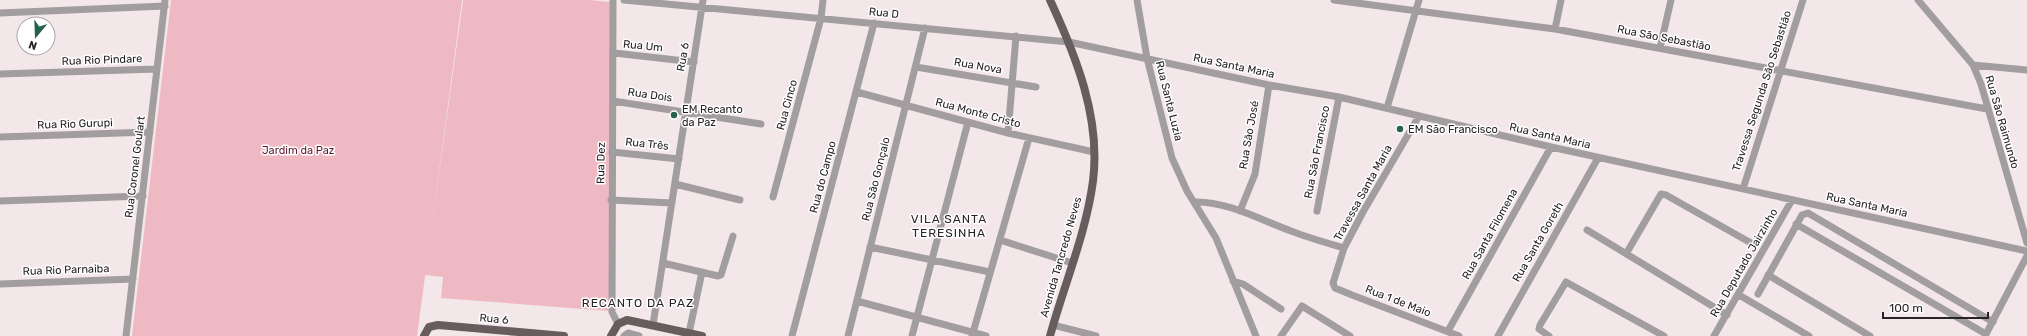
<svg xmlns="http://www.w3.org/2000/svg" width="2027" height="336" viewBox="0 0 2027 336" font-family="Rubik,sans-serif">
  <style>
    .green { fill: #efb9c3 }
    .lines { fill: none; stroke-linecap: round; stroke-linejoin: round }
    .minor { stroke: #a29d9e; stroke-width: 7 }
    .major { stroke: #675d5f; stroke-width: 8 }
    .poi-dot { fill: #25634f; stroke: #fff; stroke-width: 1.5 }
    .labels { text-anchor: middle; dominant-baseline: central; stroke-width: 3; stroke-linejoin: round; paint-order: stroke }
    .street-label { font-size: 11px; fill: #282324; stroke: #fff }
    .poi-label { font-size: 11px; fill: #282324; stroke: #fff; text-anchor: start }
    .park-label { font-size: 11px; fill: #601c30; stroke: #fff }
    .neighbourhood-label { font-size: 12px; letter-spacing: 1px; fill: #282324; stroke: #fff }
  </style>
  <rect width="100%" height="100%" fill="#f4e7e9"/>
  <path class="green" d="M171 0H462L417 336H132Z
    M463 0H589L611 2 609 311 441 298 443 277 425 275Z"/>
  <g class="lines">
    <path class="minor" d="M613 0 612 312 618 324
      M624 0 1069 42 1269 85 1339 97 1551 147 2027 251
      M1137 0 1147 58 1172 158 1187 191 1216 238 1256 336
      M1334 0 1555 29 1987 109
      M1918 0 1973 65 1981 84 2027 243
      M0 13 165 6
      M1555 29 1561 0
      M1660 48 1671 0
      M614 53 694 62
      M1973 65 2027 70
      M916 67 1036 87
      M0 74 157 69
      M857 92 1008 133 1094 152
      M613 101 761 124
      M1387 108 1419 0
      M1419 116 1363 212 1344 248 1333 283 1335 288 1352 295 1459 336
      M1008 133 1016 36
      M0 137 150 132
      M612 152 679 159
      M675 184 740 200
      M1743 189 1803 0
      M773 197 821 18 823 0
      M611 200 672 203
      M0 201 143 196
      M1194 202C1227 201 1261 220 1291 231 1309 238 1327 243 1344 248
      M1240 211 1255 174 1269 85
      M1317 211 1339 97
      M1796 224 1986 334
      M1587 230 1727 315
      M1000 240 1072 263
      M870 247 990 272
      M1626 254 1661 194 1666 195 1751 243
      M663 263 718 276 721 275 733 236
      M1768 275 1870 336
      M1233 281 1243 284 1281 309
      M0 284 133 279
      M1758 294 1802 215 1808 213 1993 322
      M1739 295 1809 336
      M857 301 986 336
      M653 325 703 0
      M1053 325 1096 336
      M1448 331 1551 147
      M689 333 702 272
      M126 336 165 0
      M624 336 628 333 639 336
      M792 336 874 23
      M848 336 925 28
      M912 336 968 122
      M972 336 1029 138
      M1281 336 1302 306 1350 336
      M1498 336 1598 158
      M1549 336 1539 329 1540 325 1566 282 1664 336
      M1714 336 1792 200
      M1985 336 2027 256"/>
    <path class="major" d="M424 336 429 327 438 325 564 336
      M611 336 618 324 627 320 702 336
      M1050 336C1064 285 1086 234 1093 181 1101 118 1076 56 1050 0"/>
  </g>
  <g class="poi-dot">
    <circle cx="674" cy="115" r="4"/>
    <circle cx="1400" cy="129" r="4"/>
  </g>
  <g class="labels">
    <g class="street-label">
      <text transform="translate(884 13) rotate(6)">Rua D</text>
      <text transform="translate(1664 38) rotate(11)">Rua São Sebastião</text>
      <text transform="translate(643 46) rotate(6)">Rua Um</text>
      <text transform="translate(683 57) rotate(-80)">Rua 6</text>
      <text transform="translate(102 60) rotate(-2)">Rua Rio Pindare</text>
      <text transform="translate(978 66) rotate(10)">Rua Nova</text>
      <text transform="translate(1234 66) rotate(12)">Rua Santa Maria</text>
      <text transform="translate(1762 91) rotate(-72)">Travessa Segunda São Sebastião</text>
      <text transform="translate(650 95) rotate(8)">Rua Dois</text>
      <text transform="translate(1169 101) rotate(76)">Rua Santa Luzia</text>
      <text transform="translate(787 105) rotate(-75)">Rua Cinco</text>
      <text transform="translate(978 113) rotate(15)">Rua Monte Cristo</text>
      <text transform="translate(2002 122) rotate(74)">Rua São Raimundo</text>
      <text transform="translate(75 124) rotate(-2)">Rua Rio Gurupi</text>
      <text transform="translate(1249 135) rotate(-80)">Rua São José</text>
      <text transform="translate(1550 136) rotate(13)">Rua Santa Maria</text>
      <text transform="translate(647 144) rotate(6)">Rua Três</text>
      <text transform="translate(1317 152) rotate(-79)">Rua São Francisco</text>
      <text transform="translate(601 163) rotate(-89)">Rua Dez</text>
      <text transform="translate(135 167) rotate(-83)">Rua Coronel Goulart</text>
      <text transform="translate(823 177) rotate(-75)">Rua do Campo</text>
      <text transform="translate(876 179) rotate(-76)">Rua São Gonçalo</text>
      <text transform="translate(1363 193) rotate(-61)">Travessa Santa Maria</text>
      <text transform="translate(1867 205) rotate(12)">Rua Santa Maria</text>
      <text transform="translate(1490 234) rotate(-61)">Rua Santa Filomena</text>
      <text transform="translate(1538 242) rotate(-60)">Rua Santa Goreth</text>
      <text transform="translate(1061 257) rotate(-74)">Avenida Tancredo Neves</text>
      <text transform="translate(1744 263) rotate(-60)">Rua Deputado Jairzinho</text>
      <text transform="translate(66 270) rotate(-2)">Rua Rio Parnaiba</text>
      <text transform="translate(1398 301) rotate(21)">Rua 1 de Maio</text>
      <text transform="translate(494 319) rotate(5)">Rua 6</text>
    </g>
    <g class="poi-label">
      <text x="682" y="109">EM Recanto<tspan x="682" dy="13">da Paz</tspan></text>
      <text x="1408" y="129">EM São Francisco</text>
    </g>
    <g class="park-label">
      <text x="298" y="150">Jardim da Paz</text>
    </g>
    <g class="neighbourhood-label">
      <text x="949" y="219">VILA SANTA<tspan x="949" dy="14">TERESINHA</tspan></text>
      <text x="638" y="303">RECANTO DA PAZ</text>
    </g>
  </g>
  <g transform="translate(36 36) rotate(199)"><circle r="19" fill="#ffffff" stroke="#a9a7a7"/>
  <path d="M0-3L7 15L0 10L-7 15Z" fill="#25634f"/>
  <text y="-6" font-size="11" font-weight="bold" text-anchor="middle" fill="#282324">N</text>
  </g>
  <path d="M1883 312v6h105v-6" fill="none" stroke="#282324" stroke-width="2"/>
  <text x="1889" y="312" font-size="12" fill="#282324" stroke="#ffffff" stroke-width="3" paint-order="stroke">100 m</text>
</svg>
